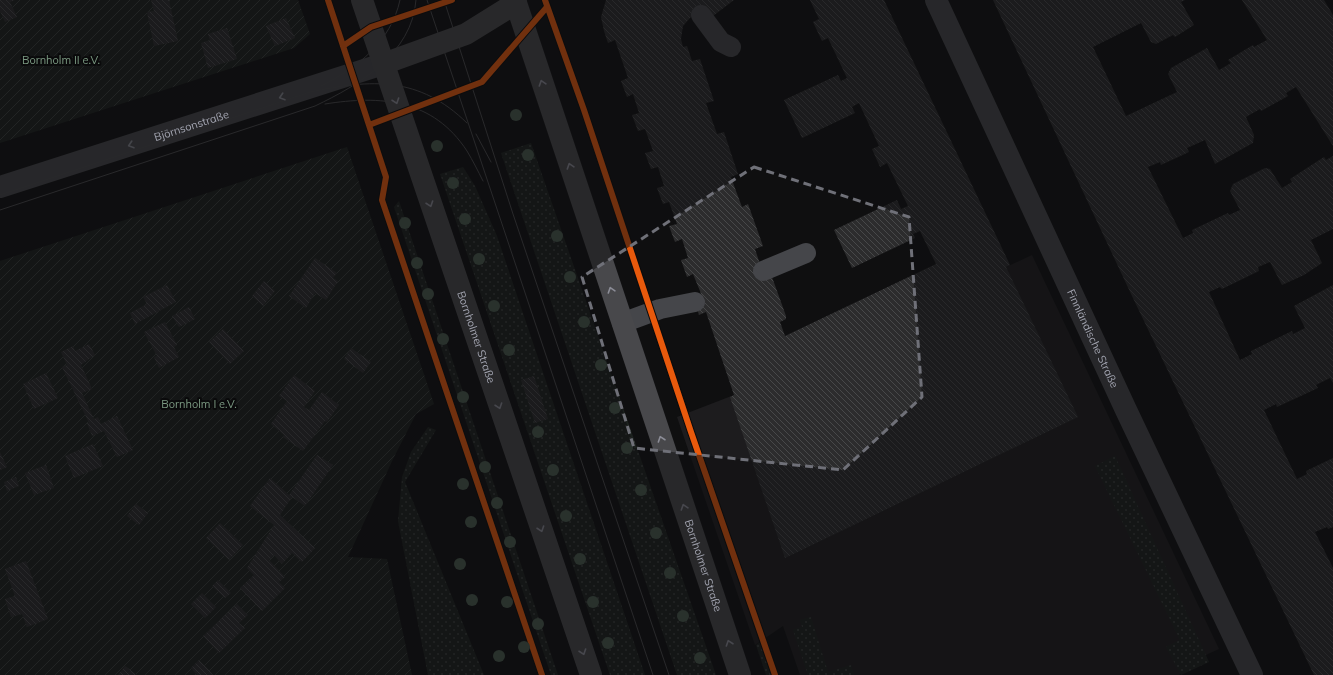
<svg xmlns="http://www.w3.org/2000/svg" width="1333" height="675" viewBox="0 0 1333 675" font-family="Mulish,sans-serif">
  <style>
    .built { fill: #1d1c1e }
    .grass { fill: url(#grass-dots) }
    .garden { fill: url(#garden-furrows) }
    .building { fill: url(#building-back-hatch) }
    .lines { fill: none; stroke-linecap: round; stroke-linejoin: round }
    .service { stroke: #45464a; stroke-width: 20 }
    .minor { stroke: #45464a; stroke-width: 22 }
    .primary { stroke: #48484b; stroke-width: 22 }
    .tram { stroke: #48484b; stroke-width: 1 }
    .cycleway-casing { stroke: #0a0a0b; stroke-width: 8 }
    .cycleway { stroke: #e8590c; stroke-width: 6 }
    .tree { fill: #4a5b4f }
    .oneway { stroke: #8c8d97 }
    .oneway2 { stroke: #868891 }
    .marked { fill: none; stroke: #6f7078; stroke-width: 3; stroke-dasharray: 8 5; stroke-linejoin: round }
    .labels { text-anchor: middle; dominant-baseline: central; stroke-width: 4; stroke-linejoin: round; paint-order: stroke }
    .park-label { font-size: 11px; fill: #7b9982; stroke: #0a0a0b }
    .street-label { font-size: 11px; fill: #a2a4b0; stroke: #0a0a0b }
  </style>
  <defs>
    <pattern id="grass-dots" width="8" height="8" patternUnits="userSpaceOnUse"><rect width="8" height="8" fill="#1c211e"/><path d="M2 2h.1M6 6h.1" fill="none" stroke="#3a3e3c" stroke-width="1.8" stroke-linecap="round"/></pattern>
    <pattern id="garden-furrows" width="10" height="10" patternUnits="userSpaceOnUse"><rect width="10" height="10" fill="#1c211e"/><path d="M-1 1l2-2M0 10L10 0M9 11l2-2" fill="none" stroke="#3a3e3c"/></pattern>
    <pattern id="building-back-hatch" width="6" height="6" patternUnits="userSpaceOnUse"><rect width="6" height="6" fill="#2c2c2d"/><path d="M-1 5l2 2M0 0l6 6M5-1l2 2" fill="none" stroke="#474849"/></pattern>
  </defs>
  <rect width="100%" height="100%" fill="#0f0f10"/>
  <path class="built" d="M1032 255 1219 649 1208 654 1179 675H800L783 626 755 645 677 417 734 395Z"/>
  <path class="grass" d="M531 143 716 675H677L501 153Z
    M463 167 475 186 497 236 645 675H610L440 174Z
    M399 201 558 675H551L394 207Z
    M428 427 436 430 405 482 484 675H428L398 521 402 477 411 452Z
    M1115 456 1209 662 1181 675 1166 647 1180 640 1095 466Z
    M811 617 828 672 851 665 854 675H808L793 630 802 627 800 620Z
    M762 641 773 675H766L756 645Z"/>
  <path class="garden" d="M0 0H298L310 34 294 48 0 143Z
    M347 147 434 404 416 414 393 459 348 557 387 559 412 675H0V261Z"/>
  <path class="building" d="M0 0H15L10 2 17 17 5 22 0 11Z
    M151 0H169L178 41 154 46 147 12 154 11Z
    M606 0H734L713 16H693L690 18 683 26 681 39 683 47 687 46 692 61 700 59 714 101 706 103 717 134 724 132 738 174 731 177 736 191 742 207 748 204 763 246 755 249 760 264 772 277 786 316V319L780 322 785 336 936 264 920 231 913 234 915 238 852 268 834 230 897 200 901 209 908 206 887 163 880 167 872 149 879 146 859 103 852 107 855 113 802 138 784 100 838 75 841 81 847 78 828 38 822 41 813 22 819 19 810 0H884L1010 265 1006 267 1078 417 785 558 730 397 734 395 706 312 699 315 695 302 702 296 693 274 687 277 681 260 688 258 682 239 675 242 669 226 677 224 669 202 663 204 657 188 664 186 658 167 651 169 645 153 653 151 645 129 638 131 632 115 639 113 633 94 627 97 621 81 628 78 615 40 608 43 604 31 601 17Z
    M993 0H1185L1181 2 1194 25 1175 37 1173 35 1156 44 1151 42 1141 23 1093 47 1126 116 1177 92 1168 74 1171 68 1207 48 1219 70 1231 63 1228 60 1253 45 1254 47 1267 40 1242 0H1324L1333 15V146L1296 87 1286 93 1288 96 1261 111 1260 109 1246 117 1254 135 1253 143 1215 164 1205 140 1187 148 1189 152 1161 165 1160 162 1148 167 1183 238 1193 233 1192 230 1228 213 1229 215 1240 210 1230 191 1233 184 1265 168 1270 169 1282 188 1292 182 1290 179 1324 157 1326 160 1333 156V229L1311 240 1322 263 1304 275 1282 285 1270 262 1258 267 1259 271 1222 289 1220 287 1209 292 1240 360 1252 354 1251 351 1292 331 1293 334 1305 328 1294 306 1333 285V383L1330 378 1316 385 1318 388 1277 407 1276 404 1264 410 1297 479 1307 474 1306 471 1333 458V527L1328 529 1327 527 1315 532 1333 568V675H1314L1132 296Z
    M286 18 295 38 275 46 266 26Z
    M227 28 237 59 208 68 201 43 210 40 208 34Z
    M315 258 337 273 333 278 338 281 326 300 315 293 306 308 289 296Z
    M264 281 275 291 263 306 252 296Z
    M167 285 176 302 135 324 130 313 147 304 143 297Z
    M189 307 195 319 179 327 172 316Z
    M165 322 177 345 174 347 179 357 159 368 154 357 157 356 144 332Z
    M223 329 244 351 230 364 209 342Z
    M89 344 95 355 81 365 92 389 82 393 94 419 98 417 101 424 117 416 133 450 117 457 104 431 92 436 87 423H89L62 367 67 365 61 352 73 346 75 351Z
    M351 348 371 362 363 373 344 359Z
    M46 373 58 398 34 409 23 384Z
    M294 375 315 391 304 407 309 410 322 392 339 405 327 422 325 421 303 451 283 437 284 435 271 424 287 401 279 396Z
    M534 376 548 419 535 423 521 380Z
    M93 444 103 466 74 478 65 456Z
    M0 452 7 467 0 470Z
    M317 455 333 465 305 506 292 497 280 515 315 548 302 562 292 553 282 564 274 555 269 560 285 577 279 582 285 588 262 611 240 588 254 575 247 568 274 525 250 506 270 478 289 495Z
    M46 465 54 488 34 495 25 473Z
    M16 477 19 486 7 491 4 482Z
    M136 504 148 513 139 525 127 516Z
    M220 523 243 545 229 560 206 538Z
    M26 561 48 619 27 627 22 614 11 617 5 599 15 596 5 569Z
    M218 580 231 593 225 598 212 586Z
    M202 593 216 607 205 618 191 604Z
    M237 604 248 615 239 623 245 628 219 653 203 636Z
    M199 660 208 669 213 675H197L191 668Z
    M125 666 137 675H118Z"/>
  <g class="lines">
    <path class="service" d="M701 15 721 42 731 47
      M763 271 806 253
      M622 323 660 309 695 302"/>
    <g class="minor">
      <path id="s1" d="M936 0 1126 410 1252 675"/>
      <path id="s2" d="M0 187 383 64"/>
    </g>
    <g class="primary">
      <path id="s3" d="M362 0 591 675"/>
      <path id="s4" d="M515 0 740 675"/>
      <path d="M383 64 466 34 516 3"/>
    </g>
    <path class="tram" d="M427 0 653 675
      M444 0 513 214 669 675
      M321 86C357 68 391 42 400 0
      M325 104C381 95 433 99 467 151 473 161 478 171 483 181
      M476 134 491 162
      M0 195 310 92C372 79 419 76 467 123
      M0 210 315 106C359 85 412 54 416 0"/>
    <defs>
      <path id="cycleway" d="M328 0 386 177 382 200 542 675
        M545 0 584 110 691 432 775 675
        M343 46 371 27 452 0
        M369 125 482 82 547 7"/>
    </defs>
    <use href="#cycleway" class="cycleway-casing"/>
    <use href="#cycleway" class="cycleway"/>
  </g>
  <g class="tree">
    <circle cx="516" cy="115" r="6"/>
    <circle cx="437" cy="146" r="6"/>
    <circle cx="528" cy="155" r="6"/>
    <circle cx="453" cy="183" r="6"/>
    <circle cx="465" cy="219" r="6"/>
    <circle cx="405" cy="223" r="6"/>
    <circle cx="557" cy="236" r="6"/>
    <circle cx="479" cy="259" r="6"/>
    <circle cx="417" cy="263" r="6"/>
    <circle cx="570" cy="277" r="6"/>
    <circle cx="428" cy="294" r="6"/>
    <circle cx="494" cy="306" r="6"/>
    <circle cx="584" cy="322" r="6"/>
    <circle cx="443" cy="339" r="6"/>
    <circle cx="509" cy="350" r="6"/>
    <circle cx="601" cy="365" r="6"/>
    <circle cx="463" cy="397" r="6"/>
    <circle cx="615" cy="408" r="6"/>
    <circle cx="538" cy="432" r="6"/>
    <circle cx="627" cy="448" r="6"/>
    <circle cx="485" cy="467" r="6"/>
    <circle cx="553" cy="470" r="6"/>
    <circle cx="463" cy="484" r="6"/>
    <circle cx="641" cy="490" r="6"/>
    <circle cx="497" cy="503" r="6"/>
    <circle cx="566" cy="516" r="6"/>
    <circle cx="471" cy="522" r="6"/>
    <circle cx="656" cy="533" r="6"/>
    <circle cx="510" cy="542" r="6"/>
    <circle cx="580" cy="559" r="6"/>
    <circle cx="460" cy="564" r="6"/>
    <circle cx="670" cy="573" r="6"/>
    <circle cx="472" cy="600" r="6"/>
    <circle cx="507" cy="602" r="6"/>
    <circle cx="593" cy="602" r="6"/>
    <circle cx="683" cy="616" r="6"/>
    <circle cx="538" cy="624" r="6"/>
    <circle cx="608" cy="643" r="6"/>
    <circle cx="524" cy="647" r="6"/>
    <circle cx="499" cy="656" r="6"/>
    <circle cx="700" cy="658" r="6"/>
  </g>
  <defs><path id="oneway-chevron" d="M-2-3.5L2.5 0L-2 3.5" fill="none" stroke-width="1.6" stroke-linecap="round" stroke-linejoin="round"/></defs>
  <g class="oneway">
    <use href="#oneway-chevron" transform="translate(542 83) rotate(-108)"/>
    <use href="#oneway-chevron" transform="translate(396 101) rotate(71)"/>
    <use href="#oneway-chevron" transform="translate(570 166) rotate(-108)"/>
    <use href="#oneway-chevron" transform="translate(430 204) rotate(71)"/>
    <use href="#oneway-chevron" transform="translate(611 290) rotate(-108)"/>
    <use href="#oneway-chevron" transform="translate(499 406) rotate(71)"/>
    <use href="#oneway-chevron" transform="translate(661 439) rotate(-109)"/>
    <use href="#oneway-chevron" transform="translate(684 507) rotate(-108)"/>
    <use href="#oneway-chevron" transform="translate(541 529) rotate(71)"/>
    <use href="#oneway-chevron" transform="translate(729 643) rotate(-109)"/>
    <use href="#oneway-chevron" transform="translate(583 652) rotate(71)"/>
  </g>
  <g class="oneway2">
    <use href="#oneway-chevron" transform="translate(282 97) rotate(162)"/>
    <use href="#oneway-chevron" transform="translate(131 145) rotate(162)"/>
  </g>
  <path d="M0 0H1333V675H0ZM754 167 909 217 922 397 843 470 634 448 582 277Z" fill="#0f0f10" fill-opacity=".55" fill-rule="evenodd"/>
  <path class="marked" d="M754 167 909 217 922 397 843 470 634 448 582 277Z"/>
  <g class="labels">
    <g class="park-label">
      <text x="61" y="60">Bornholm II e.V.</text>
      <text x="199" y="404">Bornholm I e.V.</text>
    </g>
    <g class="street-label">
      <text stroke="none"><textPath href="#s2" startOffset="201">Björnsonstraße</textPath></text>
      <text stroke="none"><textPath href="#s3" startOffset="356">Bornholmer Straße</textPath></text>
      <text stroke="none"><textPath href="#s1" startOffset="373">Finnländische Straße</textPath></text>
      <text stroke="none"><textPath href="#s4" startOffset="596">Bornholmer Straße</textPath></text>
    </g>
  </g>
</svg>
